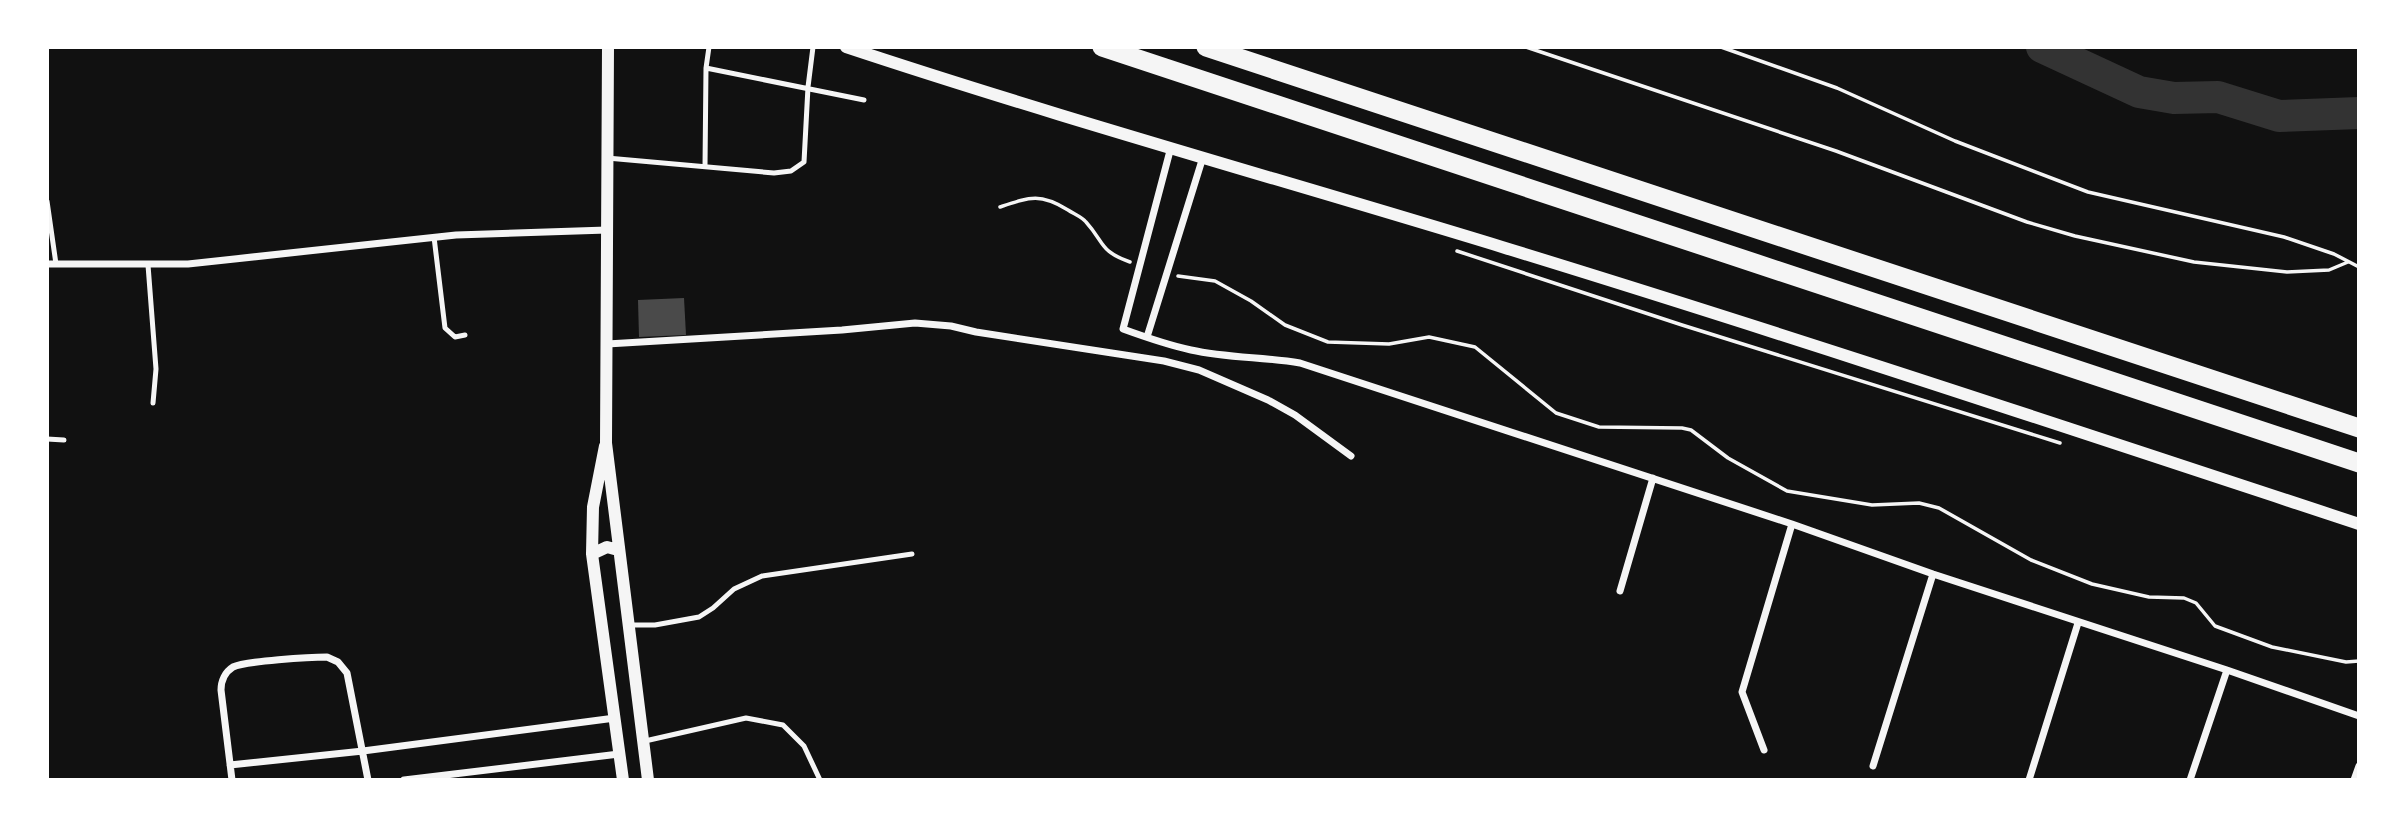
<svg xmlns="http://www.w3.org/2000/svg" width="2406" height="827" viewBox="0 0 2406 827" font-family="Karla,sans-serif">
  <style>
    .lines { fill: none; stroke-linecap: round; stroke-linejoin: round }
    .river { stroke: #333; stroke-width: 32 }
    .building { fill: #4a4a4a }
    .path { stroke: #f5f5f5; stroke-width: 3.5 }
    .service { stroke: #f5f5f5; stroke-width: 5 }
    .minor { stroke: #f5f5f5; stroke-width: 7 }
    .tertiary { stroke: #f5f5f5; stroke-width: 12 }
    .motorway { stroke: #f5f5f5; stroke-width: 19 }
  </style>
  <rect width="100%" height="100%" fill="#111"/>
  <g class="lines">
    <path class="river" d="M2042 47 2139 92 2174 98 2218 97 2279 116 2359 113"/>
  </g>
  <path class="building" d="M684 298 686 335 639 337 638 300Z"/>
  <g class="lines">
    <path class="path" d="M1526 47 1836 151 2027 222 2075 236 2194 262 2287 272 2329 270 2348 262
      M1721 47 1837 88 1955 141 2088 192 2284 237 2334 254 2359 267
      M1000 207C1030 197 1040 193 1068 210 1074 214 1082 217 1086 222 1105 243 1099 251 1130 262
      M1457 251 1682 325 2060 443
      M1178 276 1215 281 1251 301 1285 325 1328 342 1389 344 1429 337 1475 347 1556 413 1599 427 1682 428 1691 430 1728 458 1787 491 1872 505 1919 503 1939 508 2031 560 2092 584 2149 597 2184 598 2196 603 2215 626 2272 647 2346 662 2359 661"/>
    <path class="service" d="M706 68 864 100
      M607 158 774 173 791 171 804 162 808 87 813 47
      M705 166 706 68 709 47
      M47 201 56 264
      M434 237 445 328 455 337 465 335
      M148 265 156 369 153 403
      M47 439 64 440
      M630 625H655L699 617 713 608 734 589 762 576 912 554
      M645 741 746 718 783 725 804 746 820 780"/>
    <path class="minor" d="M1171 147 1123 329C1145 337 1168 345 1191 350 1227 358 1264 357 1300 363L1792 524 1933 574 2227 670 2359 716
      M47 264H188L456 235 607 230
      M1147 337 1203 157
      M607 344 842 330 915 323 951 326 976 332 1164 361 1199 370 1268 400 1295 415 1351 456
      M1620 591 1653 478
      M1764 750 1742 692 1792 524
      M230 765 363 751 615 718
      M1873 766 1933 574
      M232 780 221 690C221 681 225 672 233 667 245 661 311 657 327 657L338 662 347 673 368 780
      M404 780 619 754
      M2029 780 2078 623
      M2190 780 2227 670
      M2354 780 2359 766"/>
    <path class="tertiary" d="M608 47 606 443 648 780
      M846 47C1063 119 1283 180 1502 247 1789 335 2074 430 2359 524
      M605 446 593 507 592 554 623 780
      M592 554 607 547 618 550"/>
    <path class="motorway" d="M1102 47 2359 463
      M1206 47 2359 428"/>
  </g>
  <rect width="2406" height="827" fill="none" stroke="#ffffff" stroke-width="98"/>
</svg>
